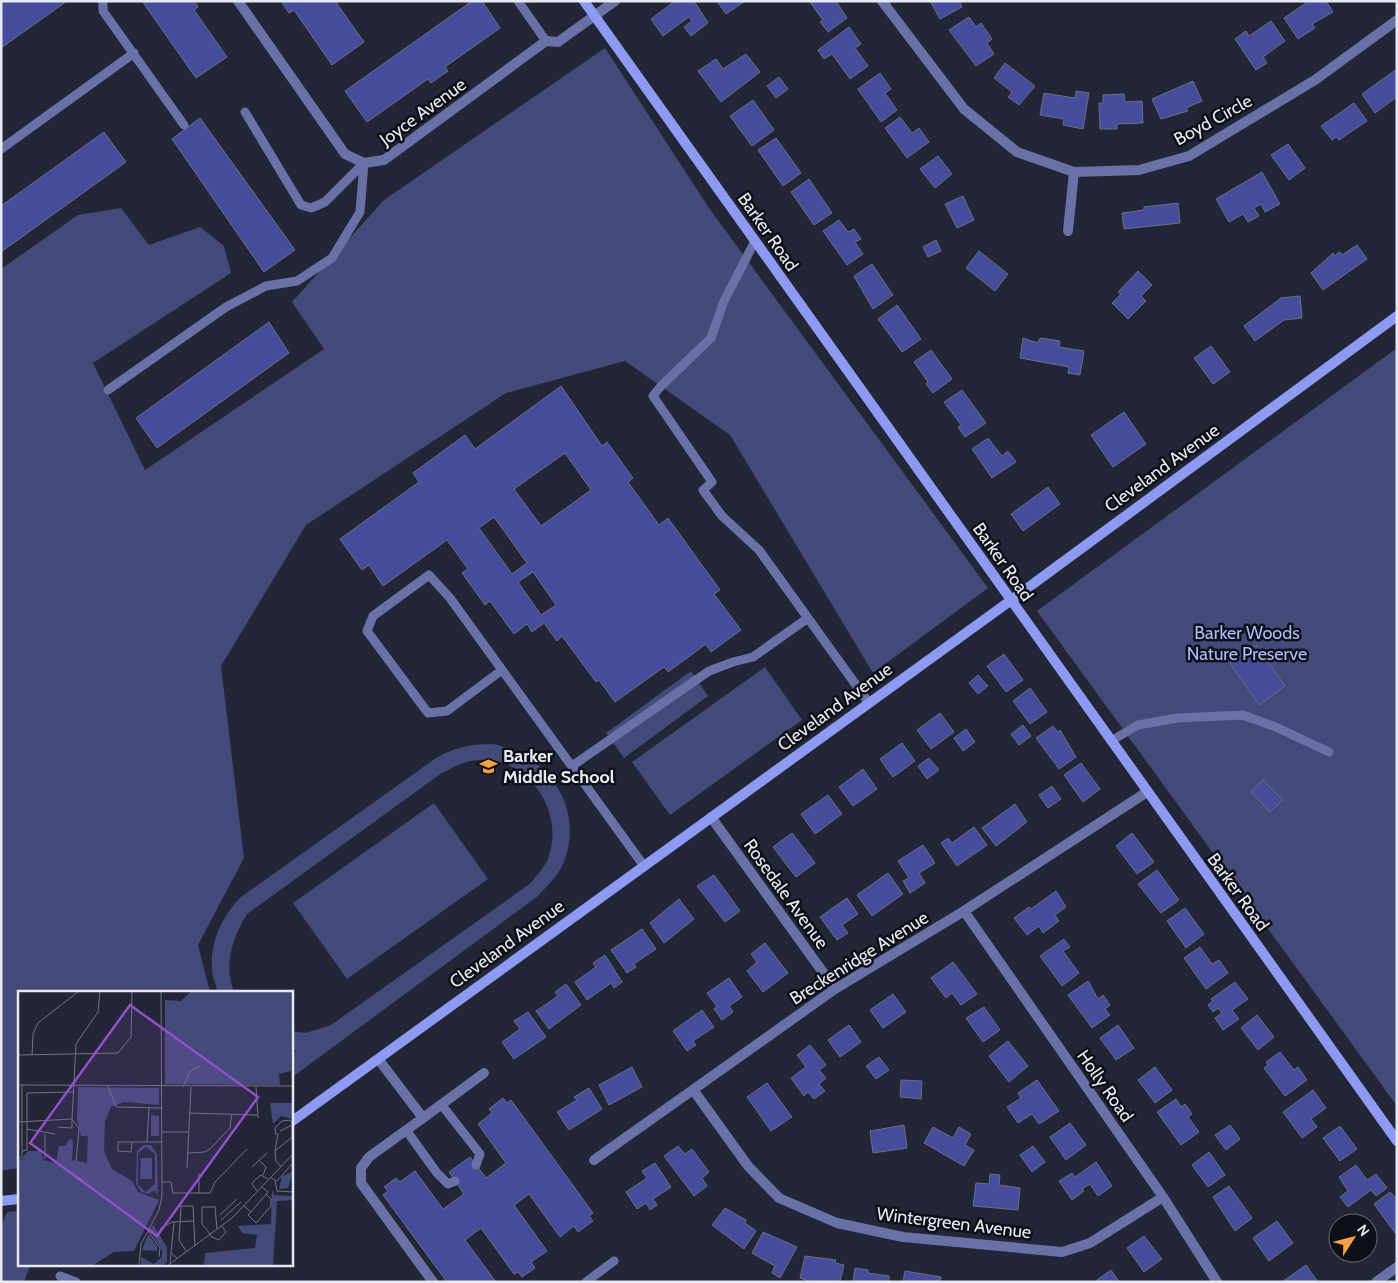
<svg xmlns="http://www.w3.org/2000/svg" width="1398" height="1283" viewBox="0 0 1398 1283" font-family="Cabin,sans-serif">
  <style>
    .green { fill: #444a79 }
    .building { fill: #474d9d; stroke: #6b6f83; fill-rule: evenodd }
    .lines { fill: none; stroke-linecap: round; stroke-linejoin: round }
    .lane { stroke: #6971a7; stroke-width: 9 }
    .street { stroke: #6971a7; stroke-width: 10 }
    .secondary { stroke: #8e9af1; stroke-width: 10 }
    .labels { text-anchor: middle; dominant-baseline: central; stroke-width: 5; stroke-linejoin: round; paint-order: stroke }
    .street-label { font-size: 18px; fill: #e6e9f4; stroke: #0e1017 }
    .park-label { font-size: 18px; fill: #aeb9fb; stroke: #0e1017 }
    .poi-label { font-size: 18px; font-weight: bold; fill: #e6e9f4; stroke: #0e1017; text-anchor: start }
    .inset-road { fill: none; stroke: #717483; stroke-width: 1 }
    .view { fill: #9052ca; fill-opacity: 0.15; stroke: #9052ca; stroke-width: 2.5 }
    .inset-edge { fill: none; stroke: #e6e9f4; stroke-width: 2.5 }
  </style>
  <rect width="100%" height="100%" fill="#232637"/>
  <path class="green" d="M605 48 709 208 988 588 873 673 730 435 625 361 506 393 306 525 221 666 244 858 198 945 210 992H19V1168L1 1171V269L78 215 121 208 149 245 200 227 224 246 231 273 93 363 145 470 324 349 292 302 384 200Z
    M1397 348V1106L1037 611Z
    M765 667 802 720 670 815 632 762Z
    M691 671 708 696 624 758 606 733Z
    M492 744C547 753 585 807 564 862 558 876 548 885 538 896L291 1078V1055L297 1051 291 1050V1031L305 1033 331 1025 531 883C536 876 543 869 547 861 567 815 530 756 478 760 464 761 451 768 439 775L247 914C233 937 223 965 234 992H218C216 985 212 976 212 969 210 941 223 915 241 897L436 758C455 747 471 744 492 744Z
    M434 803 488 879 347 979 293 903Z
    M19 1211V1264H31L24 1282H1V1226L7 1212Z"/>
  <path class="building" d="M1 1H67L1 48Z
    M142 1H194L198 7 194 10 227 57 196 78Z
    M281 1H335L364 42 332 65 294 10 289 13Z
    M472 1H482L500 28 445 67 448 71 431 83 428 79 367 122 345 91Z
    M675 1H694L708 23 691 36 684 27 692 21 689 17 663 36 651 19Z
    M717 1H743L744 2 726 14Z
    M809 1H836L847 18 828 32 820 22 823 20Z
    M930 1H959L962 7 940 19Z
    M1309 1H1326L1333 12 1312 24 1315 28 1298 39 1284 18Z
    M969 17 976 27 981 23 992 39 987 43 994 54 976 66 949 30Z
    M1271 21 1285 41 1263 57 1267 63 1256 70 1235 39 1246 31 1249 36Z
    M849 27 861 44 855 48 868 66 850 79 832 54 824 59 818 50Z
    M746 54 760 72 721 102 698 71 716 59 723 69Z
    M1005 63 1035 86 1019 105 1008 97 1012 92 994 78Z
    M1397 69V97L1375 113 1362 94Z
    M880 73 891 89 885 93 897 110 881 122 858 89Z
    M779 77 788 89 776 98 767 86Z
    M1193 81 1202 101 1186 108 1188 111 1161 119 1152 99Z
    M1076 91 1089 93 1083 129 1063 125 1064 119 1040 115 1044 93 1075 98Z
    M1124 94 1125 102 1142 101 1143 123 1117 124V129H1100L1099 103H1103V95Z
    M753 100 774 130 752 146 730 116Z
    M1354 103 1367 121 1339 140 1336 137 1332 140 1321 126Z
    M900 117 912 133 919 128 929 142 907 158 885 128Z
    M200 118 295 250 264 272 172 139Z
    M104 132 126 162 1 252V206Z
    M776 138 801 173 783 186 758 150Z
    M1288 144 1305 168 1289 180 1271 155Z
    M938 156 952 174 935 188 920 169Z
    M1262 172 1280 204 1265 212 1261 204 1254 208 1259 216 1248 222 1243 214 1229 222 1216 199Z
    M809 179 832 213 814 225 791 192Z
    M963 196 974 220 957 228 945 204Z
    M1178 203 1180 223 1124 229 1122 213 1144 210V207Z
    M839 220 848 232 854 229 861 239 855 242 863 254 847 265 823 231Z
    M936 240 941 251 928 257 923 247Z
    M1357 245 1367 259 1323 290 1311 273 1333 253 1334 256 1340 252 1342 255Z
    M979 251 1008 274 995 291 966 268Z
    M872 264 893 295 873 309 854 276Z
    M1138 271 1152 285 1141 296 1146 301 1128 319 1112 303 1121 294 1118 292Z
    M1300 296 1302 318 1284 320 1255 341 1244 326 1281 298Z
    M897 305 921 339 902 352 878 319Z
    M269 322 289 353 157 448 136 418Z
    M1023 338 1038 343 1040 338 1060 341 1059 347 1084 351 1080 375 1068 373 1069 367 1020 358Z
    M1211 346 1230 372 1213 384 1194 358Z
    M931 350 952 379 933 393 926 384 928 382 914 362Z
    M561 386 602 446 607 442 633 478 628 482 659 525 668 518 720 590 714 594 741 630 711 652 706 644 668 672 664 667 615 702 599 680 596 682 562 636 557 641 544 623 532 632 527 624 514 634 490 601 485 605 462 573 468 569 447 540 383 586 369 565 362 570 340 539 419 482 413 473 465 435 475 449ZM565 453 591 490 541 526 514 489ZM494 517 527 563 512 574 479 528ZM533 572 556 605 541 615 518 582Z
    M962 390 986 423 965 437 958 427 961 425 944 402Z
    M1124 412 1146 444 1113 467 1091 435Z
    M988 438 1002 456 1008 451 1016 462 992 478 972 449Z
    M1048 487 1060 504 1023 531 1011 514Z
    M1256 645 1285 686 1259 705 1230 663Z
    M1004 654 1023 680 1006 692 987 666Z
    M978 675 988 686 978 694 969 683Z
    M1030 688 1047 712 1030 724 1013 701Z
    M940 713 954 732 931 749 917 730Z
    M1023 725 1031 736 1019 745 1011 734Z
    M1053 726 1058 732 1060 730 1076 757 1059 769 1036 738Z
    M966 729 975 742 963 751 954 738Z
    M902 743 915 761 893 777 880 759Z
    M929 758 939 770 927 779 918 766Z
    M1081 763 1100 789 1083 802 1064 775Z
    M863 769 877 789 853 806 839 787Z
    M1263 780 1283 800 1270 812 1251 792Z
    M1052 786 1061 799 1048 808 1039 795Z
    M828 795 842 814 815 834 801 814Z
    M1015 804 1027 822 996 846 982 828Z
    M974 827 987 845 957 866 941 843 948 838 952 843Z
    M792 833 815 863 796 877 773 847Z
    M1132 833 1154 862 1137 874 1116 846Z
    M923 845 935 863 919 873 925 883 910 893 903 881 909 878 898 861Z
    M1157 870 1179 900 1161 913 1138 884Z
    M888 873 903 894 872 916 857 895Z
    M714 875 740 911 725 922 697 886Z
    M1056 891 1066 907 1055 915 1059 921 1043 933 1039 926 1027 935 1014 918 1029 907 1031 909Z
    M847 898 858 914 842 925 848 933 837 940 820 917Z
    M679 899 694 919 664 943 650 923Z
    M1185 908 1204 934 1186 948 1167 921Z
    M642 929 656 949 634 964 636 967 627 973 611 950Z
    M1064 939 1070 947 1063 951 1079 973 1062 986 1040 956Z
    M765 943 788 973 763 992 747 971 757 962 751 954Z
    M1200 947 1212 964 1219 960 1228 973 1206 989 1184 958Z
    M605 955 622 982 614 988 611 983 587 1000 575 982 596 967 593 963Z
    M953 962 977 994 961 1005 952 993 946 998 931 978Z
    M729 978 742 997 729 1006 733 1012 722 1020 714 1009 717 1007 707 993Z
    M1088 981 1098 999 1103 995 1110 1005 1105 1009 1110 1015 1092 1028 1068 995Z
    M1235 982 1248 999 1232 1010 1239 1019 1223 1030 1215 1018 1222 1013 1218 1008 1213 1012 1208 1005 1213 1001 1211 999Z
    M566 984 581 1005 549 1029 536 1011 558 996 555 992Z
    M893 994 906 1012 883 1028 870 1010Z
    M984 1007 1000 1030 983 1042 966 1018Z
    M702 1010 714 1027 693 1041 696 1045 687 1051 673 1031Z
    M528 1012 546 1037 514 1059 502 1042 520 1029 514 1021Z
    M1257 1015 1274 1037 1258 1050 1241 1028Z
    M849 1025 861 1042 840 1057 828 1040Z
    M1118 1025 1134 1048 1116 1060 1100 1038Z
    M1008 1041 1028 1066 1009 1082 989 1056Z
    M810 1045 826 1065 819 1070 826 1078 819 1084 825 1091 814 1099 808 1092 804 1096 791 1078 806 1067 797 1055Z
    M1280 1052 1294 1070 1298 1067 1307 1080 1285 1096 1264 1068 1268 1065 1266 1062Z
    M879 1057 889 1070 876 1079 866 1066Z
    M632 1067 642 1087 609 1105 599 1085Z
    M1155 1067 1172 1090 1155 1103 1138 1080Z
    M901 1080 922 1081 921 1099 900 1097Z
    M1037 1080 1059 1111 1039 1124 1032 1114 1018 1123 1007 1107 1021 1098 1018 1093Z
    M767 1083 792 1117 771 1131 747 1097Z
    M589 1088 602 1109 569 1130 557 1112 577 1100 574 1097Z
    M1313 1090 1326 1108 1311 1119 1317 1127 1302 1138 1283 1112Z
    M503 1098 507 1103 511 1100 593 1213 589 1216 593 1221 578 1232 574 1226 560 1237 529 1194 514 1205 547 1251 531 1262 535 1268 522 1277 518 1272 514 1274 481 1228 465 1240 496 1282H447L383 1195 388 1191 384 1187 396 1178 400 1182 415 1171 443 1209 464 1194 449 1172 470 1157 486 1178 506 1163 478 1124 492 1113 489 1109Z
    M1176 1099 1181 1107 1185 1104 1192 1114 1188 1117 1199 1132 1181 1145 1157 1112Z
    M1070 1123 1086 1145 1066 1160 1050 1137Z
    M904 1125 907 1148 873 1153 870 1131Z
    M1230 1125 1240 1139 1226 1150 1215 1135Z
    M1340 1126 1357 1149 1340 1161 1323 1138Z
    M933 1127 953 1138 959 1127 971 1134 965 1145 974 1150 964 1166 924 1143Z
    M678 1146 685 1154 692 1149 709 1172 702 1178 707 1186 694 1196 664 1156Z
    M1033 1146 1045 1162 1032 1172 1020 1155Z
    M1209 1152 1225 1175 1208 1187 1192 1165Z
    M1096 1162 1112 1186 1098 1196 1090 1184 1082 1189 1084 1191 1072 1200 1059 1181 1072 1173 1075 1177Z
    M655 1163 671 1187 653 1199 657 1205 650 1210 646 1203 637 1209 626 1192 647 1178 642 1171Z
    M1356 1165 1367 1180 1376 1174 1387 1188 1376 1196 1371 1190 1348 1207 1340 1197 1348 1191 1339 1177Z
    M990 1174 1000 1175 999 1185 1020 1188 1018 1210 973 1206 976 1183 989 1184Z
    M1229 1186 1252 1218 1235 1231 1213 1197Z
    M1390 1192 1397 1199V1232L1395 1233 1374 1204Z
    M725 1208 746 1220 745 1223 756 1231 744 1249 712 1225Z
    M1277 1221 1293 1243 1269 1261 1253 1238Z
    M763 1232 797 1247 780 1278 772 1273 775 1266 752 1253Z
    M1144 1236 1162 1259 1144 1272 1127 1248Z
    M805 1256 836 1260 835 1263 844 1265 840 1282H812L800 1278Z
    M1306 1265 1318 1282H1282Z
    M855 1268 868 1270V1273L889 1276V1282H853Z
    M1111 1270 1119 1282H1098L1097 1280Z
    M905 1271 941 1277 940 1282H903Z"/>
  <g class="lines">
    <path class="lane" d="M103 1V11L184 125
      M518 1 546 41
      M245 112 301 205 311 208 325 202 364 163
      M1 149 134 53
      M755 241 724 301 711 338 661 386 653 396 712 482 703 490 722 516 759 550 869 703
      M108 390 226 307 266 286 297 281 332 258 360 212 364 163
      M502 670 447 711 428 713 367 631 373 616 429 575 450 598 644 866
      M1111 741 1138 725 1178 718 1243 715 1278 728 1329 752
      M572 766 709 671 733 662 753 657 808 618
      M441 1104 480 1154 476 1165
      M406 1130 437 1173 448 1184 455 1181
      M60 1276 76 1282
      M586 1282 614 1261"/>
    <path class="street" d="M238 1 345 154 364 163 384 160 546 41 558 42 615 1
      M882 1 964 109 1017 152 1074 172 1139 170 1189 156 1315 80 1397 20
      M1068 231 1074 172
      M711 817 835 989
      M964 911 1163 1197 1217 1282
      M379 1060 423 1118 369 1157 361 1168V1183L433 1282
      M694 1091 748 1166 779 1198 837 1223 903 1237 1062 1252 1090 1243 1163 1197
      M423 1118 484 1073
      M594 1160 835 989 964 911 1147 792
      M1376 1282 1397 1267"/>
    <path class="secondary" d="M584 1 1397 1141
      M291 1122 1010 601 1397 316
      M1 1201 19 1199"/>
  </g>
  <defs>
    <symbol id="school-bare" viewBox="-9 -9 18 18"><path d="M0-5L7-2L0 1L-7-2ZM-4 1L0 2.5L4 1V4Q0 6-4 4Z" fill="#f4a344" stroke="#0e1017" stroke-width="2.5" paint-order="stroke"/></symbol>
  </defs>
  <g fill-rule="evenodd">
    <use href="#school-bare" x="476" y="754" width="25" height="25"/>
  </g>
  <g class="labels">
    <g class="street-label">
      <text transform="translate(423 112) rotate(-36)">Joyce Avenue</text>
      <text transform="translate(1213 120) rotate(-29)">Boyd Circle</text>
      <text transform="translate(768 232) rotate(55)">Barker Road</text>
      <text transform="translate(1162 468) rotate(-36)">Cleveland Avenue</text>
      <text transform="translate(1003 562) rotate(55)">Barker Road</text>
      <text transform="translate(835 707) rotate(-36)">Cleveland Avenue</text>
      <text transform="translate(1238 892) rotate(54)">Barker Road</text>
      <text transform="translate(786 894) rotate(54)">Rosedale Avenue</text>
      <text transform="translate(507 944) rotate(-36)">Cleveland Avenue</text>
      <text transform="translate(859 958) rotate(-32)">Breckenridge Avenue</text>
      <text transform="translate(1105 1086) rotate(55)">Holly Road</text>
      <text transform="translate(954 1223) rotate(7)">Wintergreen Avenue</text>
    </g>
    <g class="park-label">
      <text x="1247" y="633">Barker Woods<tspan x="1247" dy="21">Nature Preserve</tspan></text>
    </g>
    <g class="poi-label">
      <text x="503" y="756">Barker<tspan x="503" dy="21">Middle School</tspan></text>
    </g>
  </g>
  <g transform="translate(18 991)">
    <rect width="275" height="275" fill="#232637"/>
    <path d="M173 0H275L273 80 261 83 262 94 147 93V9L163 10ZM60 96 141 97V114L107 111 93 116 87 130 86 160 94 178 114 190 120 201 141 209 116 260 96 261 74 275H0V171L10 160H22L26 169 38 172 41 155H47L52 148 55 149 54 169 69 172 70 145H63L59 129ZM275 98V128L263 125 255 133 252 112H274ZM133 124 141 125V145H133ZM133 154 139 163 140 204 137 199 130 203 123 201 118 193 119 160 125 154ZM128 156 137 163V193L128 201 120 194V162ZM123 167H134V188H122ZM275 181 270 197 261 198 264 185ZM254 199 256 204 275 205V209L259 210 255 275H186L187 262 237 257 239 244 224 242 220 235 253 233ZM135 234 149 256V271L144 275H123V266L136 273 144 266V259L132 239ZM130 243 139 255V260L124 259Z" fill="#444a79" fill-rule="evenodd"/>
    <path class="inset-road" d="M0 64 100 62 113 46 114 0M14 64 15 43 20 32 61 0M0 94 275 95M90 95 98 116 144 117M165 96 172 80 182 75M238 96 240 127M171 122 239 124M54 128 61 138 58 170M0 131 54 128 58 53 80 21 82 0M40 136 54 137V129M9 138 37 143M262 140 274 134V146M144 141H170M258 144 257 137 264 130 273 129 274 134M114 151 113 161 100 160V151H144M129 151 131 117M4 160 9 159V102L55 101M257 160 260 142M170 162 187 161 193 157 212 137 214 123M27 168V143M0 169 4 165V94M241 169 248 176 245 184M234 176 249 162M263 176 258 170 257 160 274 146 275 156M169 177 173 96M181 182V202M253 187 259 190 275 172M257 190 259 200 275 201M144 191H153L155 202H192L197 191 229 158M239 200 234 193 236 190 243 184 250 188M226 215 233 221 250 201 244 196M233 221 230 224 238 232 253 215V208L248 203M202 224 219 208M203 229 223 211M142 238 154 231 175 230M130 240 142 257 141 266M193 244 184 233V216H197L199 238M192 245 201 249 208 241 204 235M168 260 161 249 163 215H175L177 255M153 262 156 231M152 272 153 262 159 267M121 275 123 253 141 219 144 204 143 0M149 275 214 227 275 163"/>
    <path class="view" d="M112 14 240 106 139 245 12 152Z"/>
    <rect width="275" height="275" class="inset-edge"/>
  </g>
  <rect width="1398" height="1283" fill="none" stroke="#e6e9f4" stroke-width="5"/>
  <g transform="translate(1353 1238) rotate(54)"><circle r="24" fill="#0e1017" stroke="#64676f"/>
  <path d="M0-4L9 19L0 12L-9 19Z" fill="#f4a344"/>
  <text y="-8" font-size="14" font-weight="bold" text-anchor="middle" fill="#e6e9f4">N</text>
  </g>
</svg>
